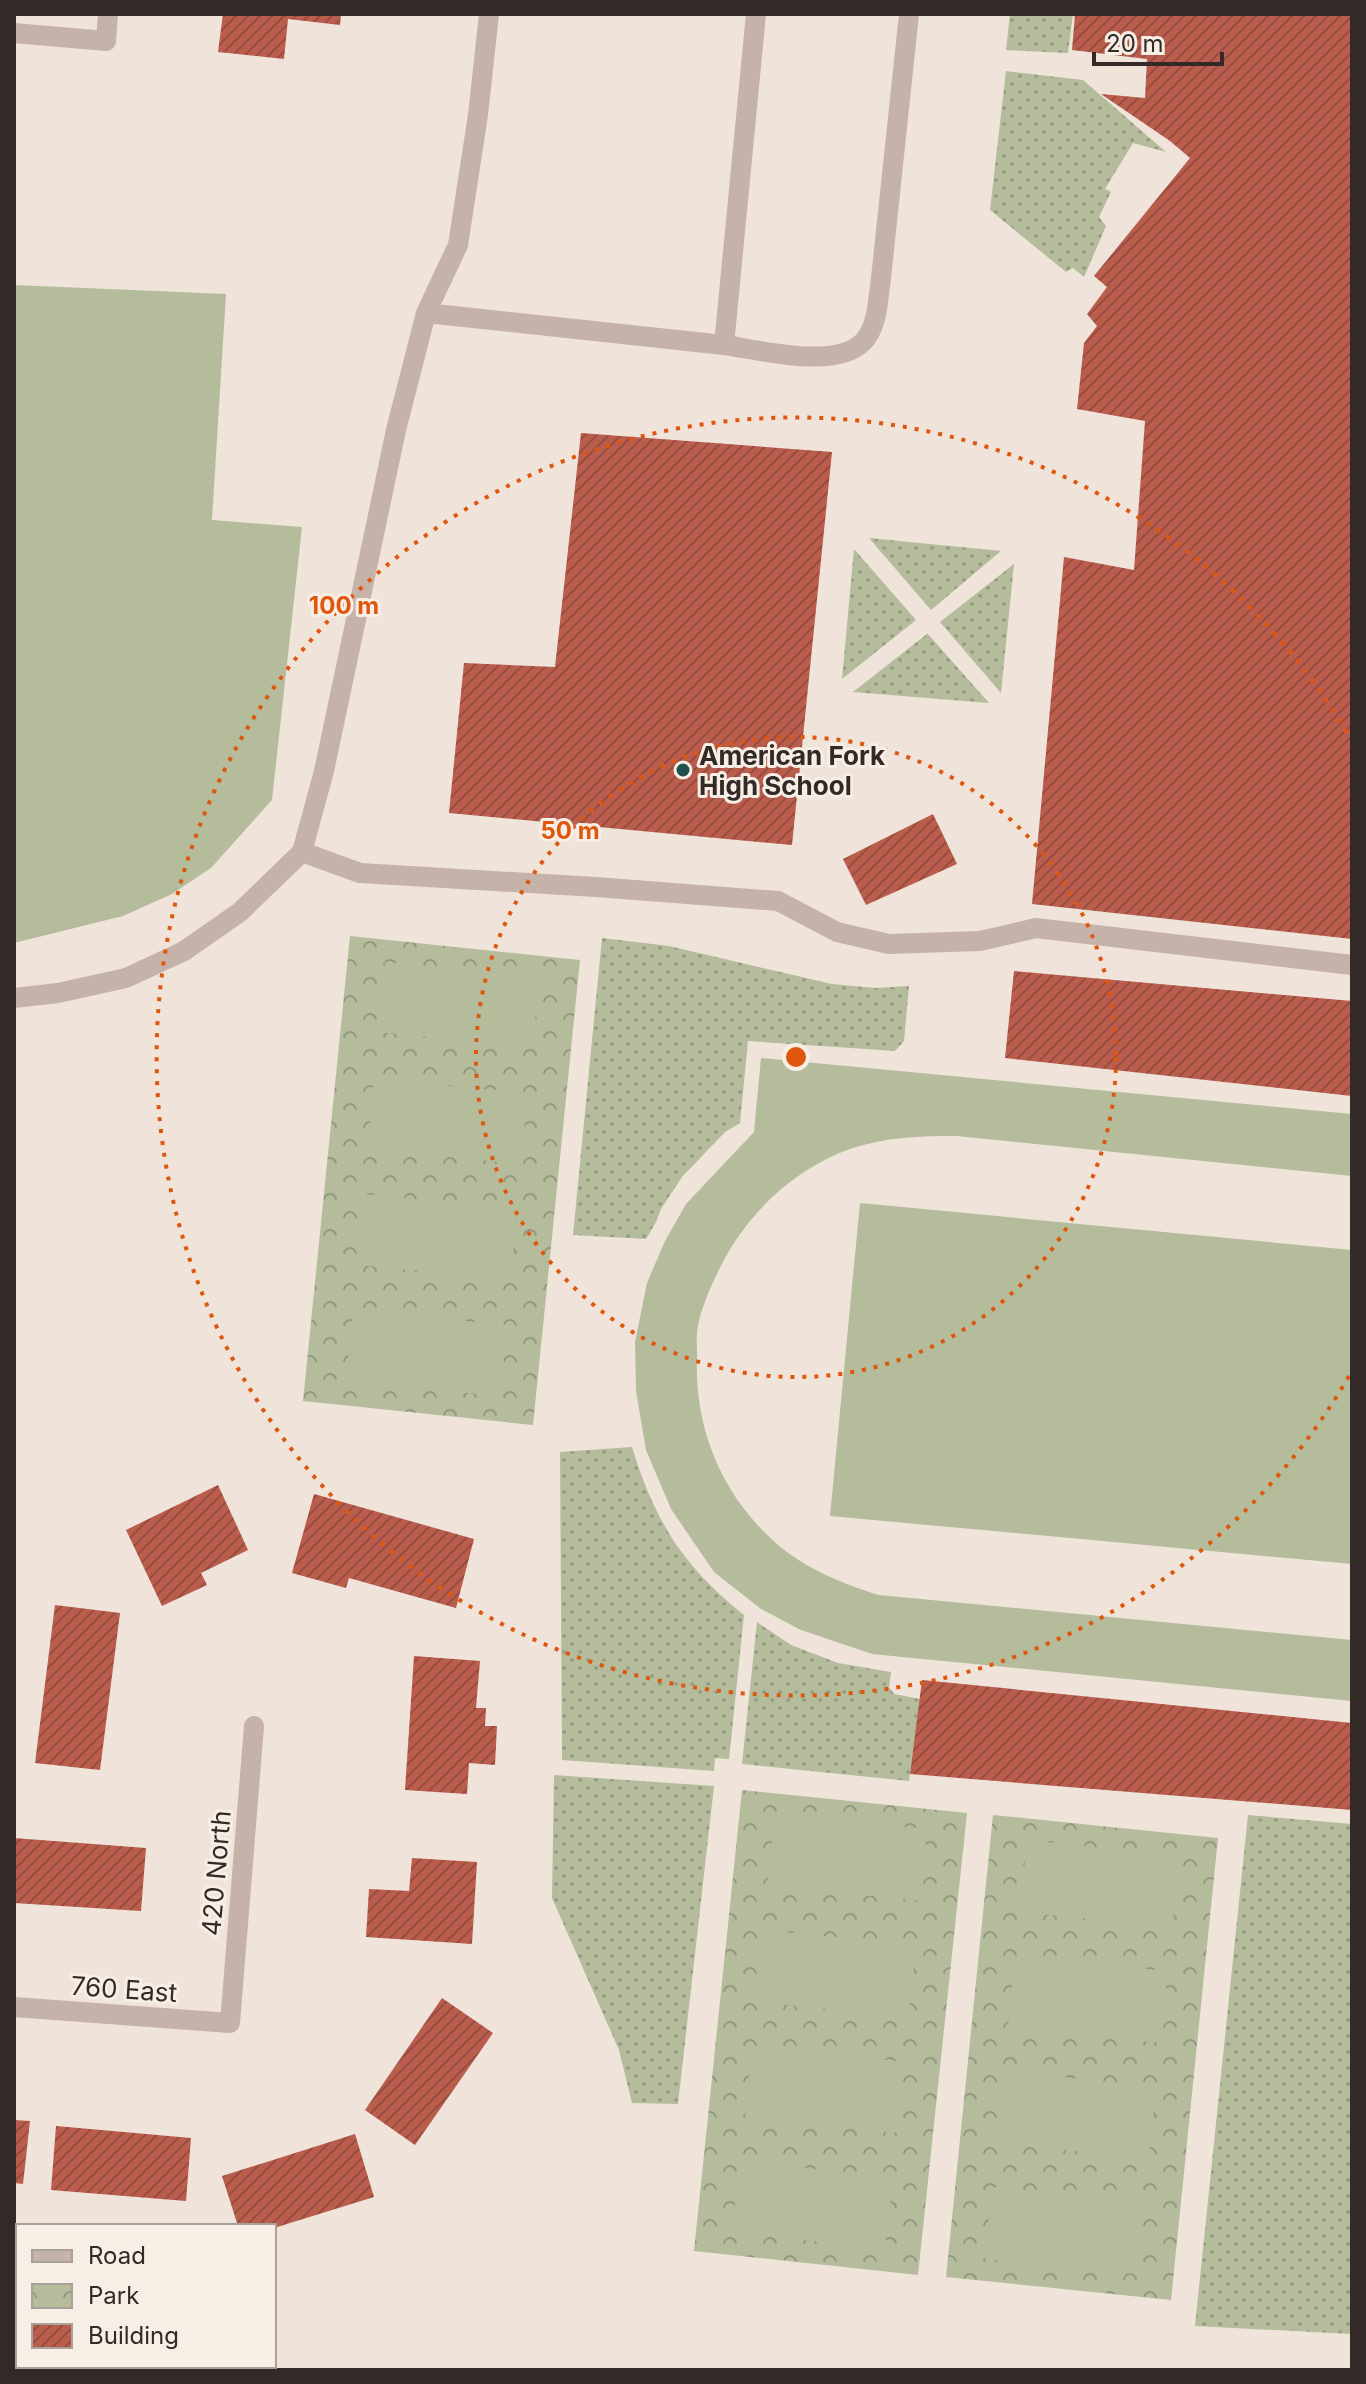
<svg xmlns="http://www.w3.org/2000/svg" width="1366" height="2384" viewBox="0 0 1366 2384" font-family="Inter,sans-serif">
  <style>
    .grass { fill: url(#grass-dots) }
    .park { fill: url(#park-crowns) }
    .pitch { fill: #b4bc9c }
    .building { fill: url(#building-hatch) }
    .lines { fill: none; stroke-linecap: round; stroke-linejoin: round }
    .service { stroke: #c5b2a8; stroke-width: 20 }
    .minor { stroke: #c5b2a8; stroke-width: 20 }
    .ring { fill: none; stroke: #df570d; stroke-width: 4; stroke-dasharray: 4 8 }
    .poi-dot { fill: #21504f; stroke: #f7eee6; stroke-width: 3 }
    .labels { text-anchor: middle; dominant-baseline: central; stroke-width: 6; stroke-linejoin: round; paint-order: stroke }
    .poi-label { font-size: 26px; font-weight: bold; fill: #332a27; stroke: #f7eee6; text-anchor: start }
    .street-label { font-size: 26px; fill: #332a27; stroke: #f7eee6 }
    .centre { fill: #df570d; stroke: #f7eee6; stroke-width: 4 }
    .ring-label { font-size: 24px; text-anchor: middle; font-weight: bold; fill: #df570d; stroke: #f7eee6; stroke-width: 6; stroke-linejoin: round; paint-order: stroke }
  </style>
  <defs>
    <pattern id="grass-dots" width="8" height="8" patternUnits="userSpaceOnUse" patternTransform="scale(2)"><rect width="8" height="8" fill="#b4bc9c"/><path d="M2 2h.1M6 6h.1" fill="none" stroke="#93997f" stroke-width="1.8" stroke-linecap="round"/></pattern>
    <pattern id="park-crowns" width="20" height="18" patternUnits="userSpaceOnUse" patternTransform="scale(2)"><rect width="20" height="18" fill="#b4bc9c"/><path d="M2 6a3 3 0 1 1 6 0M12 15a3 3 0 1 1 6 0" fill="none" stroke="#93997f"/></pattern>
    <pattern id="building-hatch" width="6" height="6" patternUnits="userSpaceOnUse" patternTransform="scale(2)"><rect width="6" height="6" fill="#ba5d4d"/><path d="M-1 1l2-2M0 6l6-6M5 7l2-2" fill="none" stroke="#984d40"/></pattern>
  </defs>
  <rect width="100%" height="100%" fill="#efe3da"/>
  <path class="grass" d="M1010 14H1073L1068 53 1006 50Z
    M1006 71 1083 80 1166 152 1133 143 1105 189 1111 192 1099 217 1106 226 1084 277 1073 268 1066 272 990 210Z
    M869 538 1001 551 931 610Z
    M854 549 916 620 842 679Z
    M1014 564 1001 693 940 622Z
    M927 633 989 703 853 692 927 634Z
    M602 938 669 946 832 984 875 988 909 986 904 1041 895 1051 748 1041 740 1123 725 1132 682 1177 661 1209 656 1222 646 1239 573 1235Z
    M632 1447C655 1522 683 1566 744 1615L729 1759 715 1758 714 1771 562 1760 560 1452Z
    M757 1622 791 1645 838 1663 891 1672 889 1687 894 1694 920 1699 909 1781 742 1764Z
    M554 1775 714 1786 678 2104 632 2103 619 2050 552 1898Z
    M1248 1815 1352 1824V2334L1195 2326Z"/>
  <path class="park" d="M350 936 580 960 533 1425 303 1401Z
    M742 1790 967 1813 918 2275 694 2251Z
    M993 1815 1218 1838 1171 2300 946 2277Z"/>
  <path class="pitch" d="M14 285 226 294 212 520 302 527 272 800 211 868 172 894 123 916 14 943Z
    M385 962 539 976 533 1047 378 1032Z
    M761 1058 1352 1114V1176L957 1136C921 1136 885 1137 850 1149 802 1166 761 1201 734 1243 721 1263 702 1302 698 1326 696 1335 697 1346 697 1356 694 1429 722 1496 777 1544 806 1569 843 1584 879 1595L1352 1640V1701L872 1654 801 1630 761 1609 714 1572 671 1509 646 1450 636 1391 635 1342 647 1283 665 1241 686 1204 754 1132Z
    M374 1079 528 1093 521 1164 367 1149Z
    M363 1194 517 1209 511 1279 356 1265Z
    M860 1203 1352 1250V1564L830 1516Z
    M353 1310 507 1325 500 1396 346 1381Z
    M775 1813 927 1829 920 1901 767 1885Z
    M1027 1840 1180 1856 1172 1927 1020 1912Z
    M764 1930 916 1945 909 2017 756 2002Z
    M1015 1956 1168 1971 1160 2043 1008 2028Z
    M752 2046 905 2062 897 2133 745 2118Z
    M1003 2071 1156 2087 1149 2159 996 2143Z
    M739 2161 893 2177 885 2248 732 2233Z
    M992 2187 1145 2202 1137 2274 985 2259Z"/>
  <path class="building" d="M223 14H341L340 25 288 19 284 59 218 52Z
    M1075 14H1352V939L1032 904 1064 557 1134 570 1145 421 1077 409 1084 343 1097 326 1087 314 1107 287 1094 276 1190 158 1170 141 1101 94 1145 98 1147 59 1072 50Z
    M581 433 832 452 792 845 449 813 464 663 555 667Z
    M933 814 957 864 866 905 843 859Z
    M1014 971 1352 1001V1096L1005 1058Z
    M218 1485 248 1550 201 1573 207 1585 162 1606 126 1530Z
    M314 1494 474 1539 456 1608 349 1578 346 1588 292 1573Z
    M55 1605 120 1613 100 1770 35 1763Z
    M414 1656 480 1661 476 1708H486L485 1726H497L495 1765 469 1763 467 1794 405 1790Z
    M922 1680 1352 1723V1810L910 1774Z
    M14 1838 146 1848 141 1911 14 1903Z
    M412 1858 477 1862 472 1944 366 1937 369 1889 409 1891Z
    M442 1998 493 2033 415 2145 365 2110Z
    M14 2120 30 2121 23 2184 14 2183Z
    M56 2126 191 2138 186 2201 51 2190Z
    M355 2134 374 2197 274 2228V2226H238L222 2176Z"/>
  <g class="lines">
    <path class="service" d="M426 313 458 245 478 115 489 14
      M724 345C760 350 835 370 863 342 878 327 878 298 881 278L909 14
      M302 852 360 873 596 887 778 901 837 932 889 944 980 941 1036 928 1352 965
      M184 951 240 912 302 852 324 771 396 430 426 313 724 345 756 14"/>
    <path class="minor" d="M14 33 106 41 108 14
      M14 998 58 993 126 978 184 951
      M14 2007 230 2023 254 1726"/>
  </g>
  <g class="ring">
    <circle cx="796" cy="1057" r="320"/>
    <path d="M1349 1376A639 639 0 1 1 1349 737"/>
  </g>
  <circle class="poi-dot" cx="683" cy="770" r="8"/>
  <g class="labels">
    <g class="poi-label">
      <text x="699" y="755">American Fork<tspan x="699" dy="30">High School</tspan></text>
    </g>
    <g class="street-label">
      <text transform="translate(216 1873) rotate(-85)">420 North</text>
      <text transform="translate(124 1989) rotate(4)">760 East</text>
    </g>
  </g>
  <circle cx="796" cy="1057" r="12" class="centre"/>
  <g class="ring-label">
    <text x="344" y="614">100 m</text>
    <text x="570" y="839">50 m</text>
  </g>
  <rect width="1366" height="2384" fill="none" stroke="#332a27" stroke-width="32"/>
  <rect x="16" y="2224" width="260" height="144" fill="#f7eee6" stroke="#a9a09a" stroke-width="2"/>
  <rect x="32" y="2250" width="40" height="12" fill="#c5b2a8" stroke="#a9a09a" stroke-width="2"/>
  <text x="88" y="2264" font-size="24" fill="#332a27">Road</text>
  <rect x="32" y="2284" width="40" height="24" fill="url(#park-crowns)" stroke="#a9a09a" stroke-width="2"/>
  <text x="88" y="2304" font-size="24" fill="#332a27">Park</text>
  <rect x="32" y="2324" width="40" height="24" fill="url(#building-hatch)" stroke="#a9a09a" stroke-width="2"/>
  <text x="88" y="2344" font-size="24" fill="#332a27">Building</text>
  <path d="M1094 52v12h128v-12" fill="none" stroke="#332a27" stroke-width="4"/>
  <text x="1106" y="52" font-size="24" fill="#332a27" stroke="#f7eee6" stroke-width="6" paint-order="stroke">20 m</text>
</svg>
